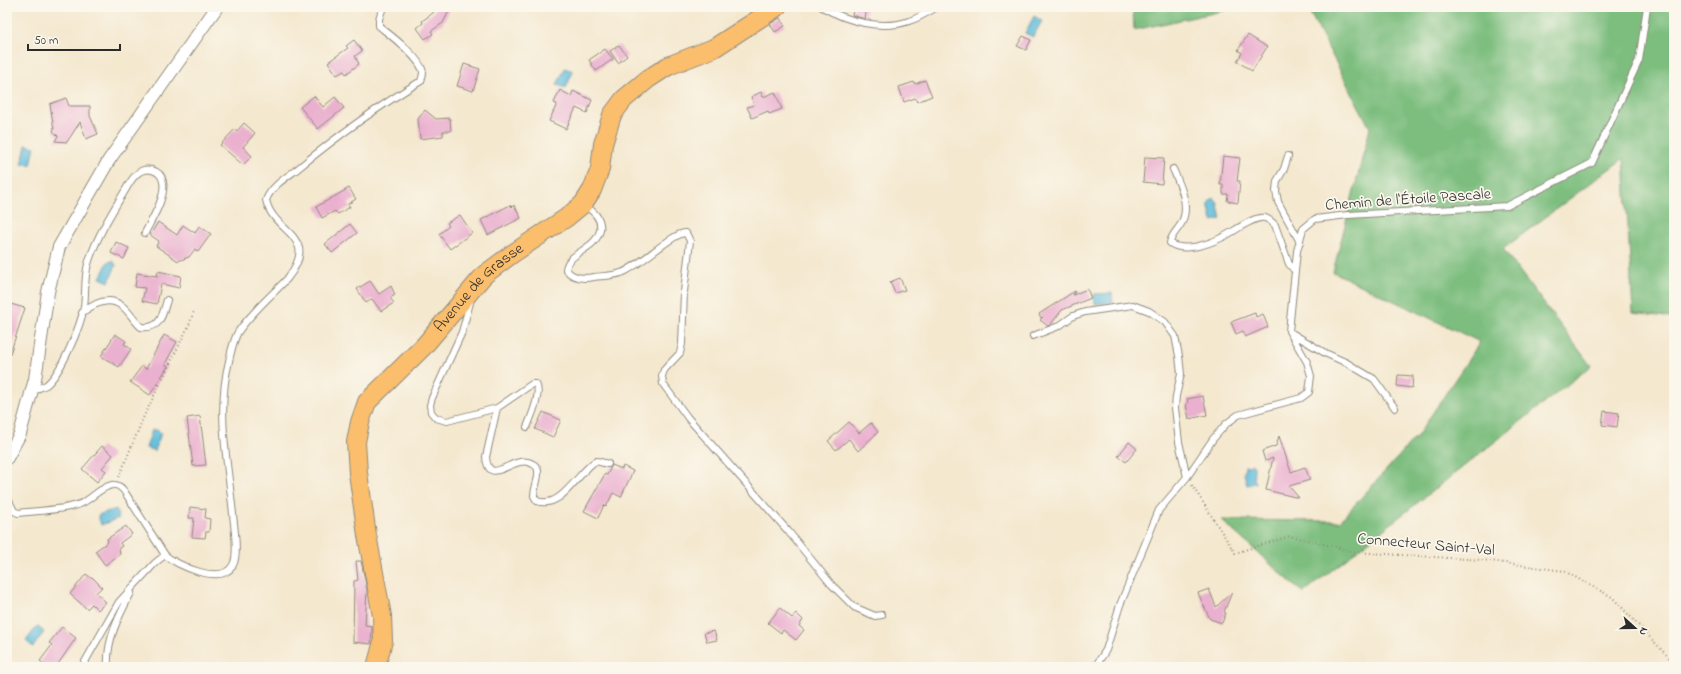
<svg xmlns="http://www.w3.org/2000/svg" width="1681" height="674" viewBox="0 0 1681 674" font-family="'Indie Flower',sans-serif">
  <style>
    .forest { fill: #7dbe7f; stroke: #547455 }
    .water { fill: #5ebcdc; stroke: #447484 }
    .building { fill: #eab0cf }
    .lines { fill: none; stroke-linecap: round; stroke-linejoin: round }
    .lane-casing { stroke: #908a7d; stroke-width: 8 }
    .street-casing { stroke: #908a7d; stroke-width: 14 }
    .primary-casing { stroke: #908a7d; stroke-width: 20 }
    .path { stroke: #908a7d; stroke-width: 2; stroke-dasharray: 1 3; stroke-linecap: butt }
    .lane { stroke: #fff; stroke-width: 6 }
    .street { stroke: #fff; stroke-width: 12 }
    .primary { stroke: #fabe6d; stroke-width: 18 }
    .labels { text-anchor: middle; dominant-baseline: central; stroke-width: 3.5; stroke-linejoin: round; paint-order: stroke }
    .street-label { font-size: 16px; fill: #2b2b2b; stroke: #fbf7ec }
  </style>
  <rect width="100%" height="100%" fill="#fbf7ec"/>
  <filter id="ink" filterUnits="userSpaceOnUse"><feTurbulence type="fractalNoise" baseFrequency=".025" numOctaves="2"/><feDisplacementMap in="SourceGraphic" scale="8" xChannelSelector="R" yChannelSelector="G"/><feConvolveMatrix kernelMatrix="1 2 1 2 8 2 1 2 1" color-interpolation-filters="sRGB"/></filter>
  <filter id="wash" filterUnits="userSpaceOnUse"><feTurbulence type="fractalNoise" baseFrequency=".012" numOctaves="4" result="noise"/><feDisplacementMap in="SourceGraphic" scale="16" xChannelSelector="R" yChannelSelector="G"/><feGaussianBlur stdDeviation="0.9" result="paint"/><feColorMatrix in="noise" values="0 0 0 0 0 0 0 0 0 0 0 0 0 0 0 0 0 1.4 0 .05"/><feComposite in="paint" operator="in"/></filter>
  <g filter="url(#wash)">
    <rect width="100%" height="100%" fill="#f4e8cf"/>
    <path class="forest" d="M1133 7H1241L1134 30Z
      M1307 7H1674V318L1633 313 1624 158 1503 249 1591 366 1303 593 1221 520 1340 521 1418 435 1480 342 1333 272 1370 128Z"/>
    <path class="water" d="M1034 16 1042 21 1033 37 1025 33Z
      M565 68 573 71 566 88 557 85Z
      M26 145 35 147 31 165 22 164Z
      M1213 198 1217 201 1221 219 1212 221 1208 203Z
      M113 261 116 265 109 282 100 278 108 262Z
      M1112 293 1113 302 1095 304 1094 294Z
      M152 430H157L161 433 155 451 146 448Z
      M1253 464C1256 471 1251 474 1256 483L1247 485 1244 473 1245 466H1248Z
      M116 509 119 518 101 525 98 515Z
      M37 626 44 632 33 647 26 641Z"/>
    <g id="blocks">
      <path class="building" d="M436 7H451L443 23 431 31 433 34 425 39 417 28 423 23 422 21 433 13Z
        M854 7H867L865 19 852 15Z
        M780 18 785 26 775 32 770 24Z
        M1248 35 1267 47 1252 71 1237 61 1242 53 1238 50Z
        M1023 36 1031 40 1026 50 1017 46Z
        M354 40 362 51 355 56 359 64 346 74 344 71 337 75 328 62 348 48 346 46Z
        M619 45 627 56 618 63 610 51Z
        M605 49 613 59 596 71 589 60Z
        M464 64 480 69 473 91 457 86Z
        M925 80 932 96 917 102 915 98 904 102 899 87 914 82 915 84Z
        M560 90 571 96 573 91 592 100 587 113 576 108 566 129 549 121 557 104 554 103Z
        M761 92 763 97 775 92 782 109 769 114 768 111 752 118 747 107 754 105 751 97Z
        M314 96 323 107 335 97 344 108 318 129 300 107Z
        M66 98 69 106H90V116L98 134 86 139 80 122 67 142 55 141 58 136 53 131 54 129 50 104Z
        M425 110 436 119 450 118 451 131H443V136L420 139 418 119Z
        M244 123 255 133 243 147 252 156 243 165 220 145 235 129 237 131Z
        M1223 156 1240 158 1237 181H1240L1238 203 1227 201 1228 194H1223V185H1220Z
        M1145 157 1164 158 1162 184 1143 182Z
        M349 188 356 199 348 204 350 207 338 214 335 211 322 218 316 207Z
        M510 205 512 207 514 205 521 218 488 235 481 220Z
        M460 215 472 233 450 249 439 234 449 226 447 223Z
        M158 222 177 235 183 225 195 233 199 226 211 234 198 252 195 249 189 257 178 261 156 246 159 241 150 235Z
        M350 224 357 233 332 253 325 244Z
        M116 242 129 248 124 259 111 253Z
        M158 271 181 276 179 288 161 284 157 304 142 301 145 288 135 287 137 273 157 276Z
        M900 278 905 290 895 293 890 282Z
        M370 281 379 294 391 286 395 295 390 298 394 303 381 311 372 299 366 303 357 289Z
        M1087 289 1091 298 1062 310 1051 324 1048 326 1040 320 1043 317 1041 318 1039 314 1075 291 1073 295Z
        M7 303 25 308 9 357H7Z
        M1255 313 1256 317 1263 314 1268 327 1245 337 1243 331 1236 334 1231 322Z
        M115 334 126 341 124 344 131 349 119 367 101 356Z
        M164 335 177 342 165 364 168 366 150 395 130 382 142 366 146 369Z
        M1398 375 1413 376 1412 388 1397 386Z
        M1203 396 1207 415 1189 419 1186 404 1188 403 1187 399Z
        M1604 411 1619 413 1617 427 1602 425Z
        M543 412 561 420 553 437 535 429Z
        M200 416 206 465 193 466 187 418Z
        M849 422 859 433 871 423 878 432 858 451 849 439 836 450 828 441Z
        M1279 436 1291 472 1305 467 1310 480 1289 486 1299 498 1266 490 1273 458 1265 461 1262 451 1276 446Z
        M1129 442 1137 449 1126 462 1118 456Z
        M102 446 113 455 102 468 106 471 97 482 82 469Z
        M612 465 622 469 623 466 633 471 621 497 613 493 606 507 604 505 598 518 584 511 605 474 607 475Z
        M190 507 206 509 205 518 210 519 209 532H206L205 538 192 537 194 518H189Z
        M126 526 132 534 120 543 122 546 119 548 120 554 105 565 95 551 108 542 107 539Z
        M356 561H361L367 590 365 625 372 626 371 644 353 642 354 581 358 580Z
        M86 574 91 578 92 577 102 587 96 593 106 602 98 610 92 604 87 609 70 594Z
        M1209 589 1216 607 1232 592 1224 612 1226 613 1222 623 1210 619 1198 593Z
        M780 608 792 618 796 613 803 620 799 626 804 630 796 640 783 630 781 633 768 623Z
        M62 627 76 638 56 667H48L40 661 52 645 49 643Z
        M714 631 717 640 707 642 704 633Z"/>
    </g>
  </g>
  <g filter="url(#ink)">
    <use href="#blocks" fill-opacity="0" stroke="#908a7d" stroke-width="1"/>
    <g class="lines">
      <defs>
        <path id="lane" d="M822 7C847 21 881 31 909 21 919 18 928 12 937 7
          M1288 156 1284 169 1277 181 1276 191 1278 202 1300 242
          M1173 169C1180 185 1191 206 1181 224 1177 231 1171 235 1170 243 1184 253 1209 244 1223 237 1234 232 1253 216 1265 218 1269 219 1272 222 1275 225L1289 264 1295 271
          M584 205C593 211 602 218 600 230 596 250 568 252 566 269 572 279 583 279 594 277 603 276 613 276 621 273 638 268 674 231 686 233L690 241 684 292 682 344 680 353 664 370 662 376 663 384 688 418 788 531 831 584 854 607 875 616 882 615
          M471 299 462 332 432 398 430 405 431 412 436 418 447 421 497 408 532 384H536C542 393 531 417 527 427
          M82 313C93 304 108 295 122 306 129 311 134 321 141 327 161 329 162 316 167 300
          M1290 332 1325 353 1347 363 1374 379 1395 408
          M1033 336 1059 326 1073 316 1085 312 1133 305 1149 311 1165 322 1175 336 1179 356 1181 374 1176 396 1175 408 1179 442 1187 477
          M32 391C36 389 42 387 46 385 61 374 81 325 84 307 86 292 84 278 88 264 96 238 112 212 126 189 129 184 132 178 137 174 145 166 161 169 163 182 166 197 152 219 145 233
          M497 408 486 457C489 490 514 452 533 464 535 465 538 468 538 471 539 479 534 488 534 496L537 501C562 510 578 471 596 461L608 464
          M7 497 14 511 18 513C34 511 66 510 80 504 91 500 100 487 112 485 118 484 123 489 126 494L165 555C178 566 222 586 233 565 239 554 234 527 233 514 228 463 216 413 229 361 231 352 233 341 238 332 251 313 271 296 287 279 322 235 273 234 266 200 271 187 285 178 296 170 335 138 377 107 421 81 422 78 423 75 423 72 420 57 390 35 379 26V19L383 7
          M82 667 119 602 155 563 165 555
          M108 667C106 640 119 616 131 593
          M1095 667 1106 650 1120 605 1159 510 1187 477 1213 439 1226 424 1238 415 1301 398 1309 392 1311 376 1307 362 1289 331 1297 251 1303 229 1315 219 1348 215 1507 206 1592 163 1639 60 1647 7"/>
        <path id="street" d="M7 458 20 434 35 379 48 292 59 247 109 160 217 7"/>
        <g id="primary">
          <path id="s1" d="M376 667 383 641 382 616 367 535 358 473 356 442 360 422 367 402 424 346 484 275 512 254 566 218 583 204 592 190 600 169 603 144 612 115 624 99 648 79 668 66 714 48 777 7"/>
        </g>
      </defs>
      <use href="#lane" class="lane-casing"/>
      <use href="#street" class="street-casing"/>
      <use href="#primary" class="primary-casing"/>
      <path class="path" d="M119 477 144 416 189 325 194 311
        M1192 485 1235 553 1290 536 1356 552 1483 560 1564 571 1612 597 1674 663"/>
      <use href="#lane" class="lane"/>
      <use href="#street" class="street"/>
      <use href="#primary" class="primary"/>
    </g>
  </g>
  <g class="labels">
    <g class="street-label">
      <text transform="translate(1408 200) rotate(-4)">Chemin de l'Étoile Pascale</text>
      <text stroke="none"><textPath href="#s1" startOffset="430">Avenue de Grasse</textPath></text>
      <text transform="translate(1426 545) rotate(5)">Connecteur Saint-Val</text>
    </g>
  </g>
  <rect width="1681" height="674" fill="none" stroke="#fbf7ec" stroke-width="24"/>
  <g transform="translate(1635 628) rotate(111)" stroke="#fbf7ec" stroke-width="3" paint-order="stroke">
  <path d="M0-3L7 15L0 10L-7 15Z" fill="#2b2b2b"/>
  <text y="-6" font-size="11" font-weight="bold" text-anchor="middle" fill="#2b2b2b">N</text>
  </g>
  <path d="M28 44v6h92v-6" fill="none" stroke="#2b2b2b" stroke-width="2"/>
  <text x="34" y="44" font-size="12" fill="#2b2b2b" stroke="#fbf7ec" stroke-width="3" paint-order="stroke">50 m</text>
</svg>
